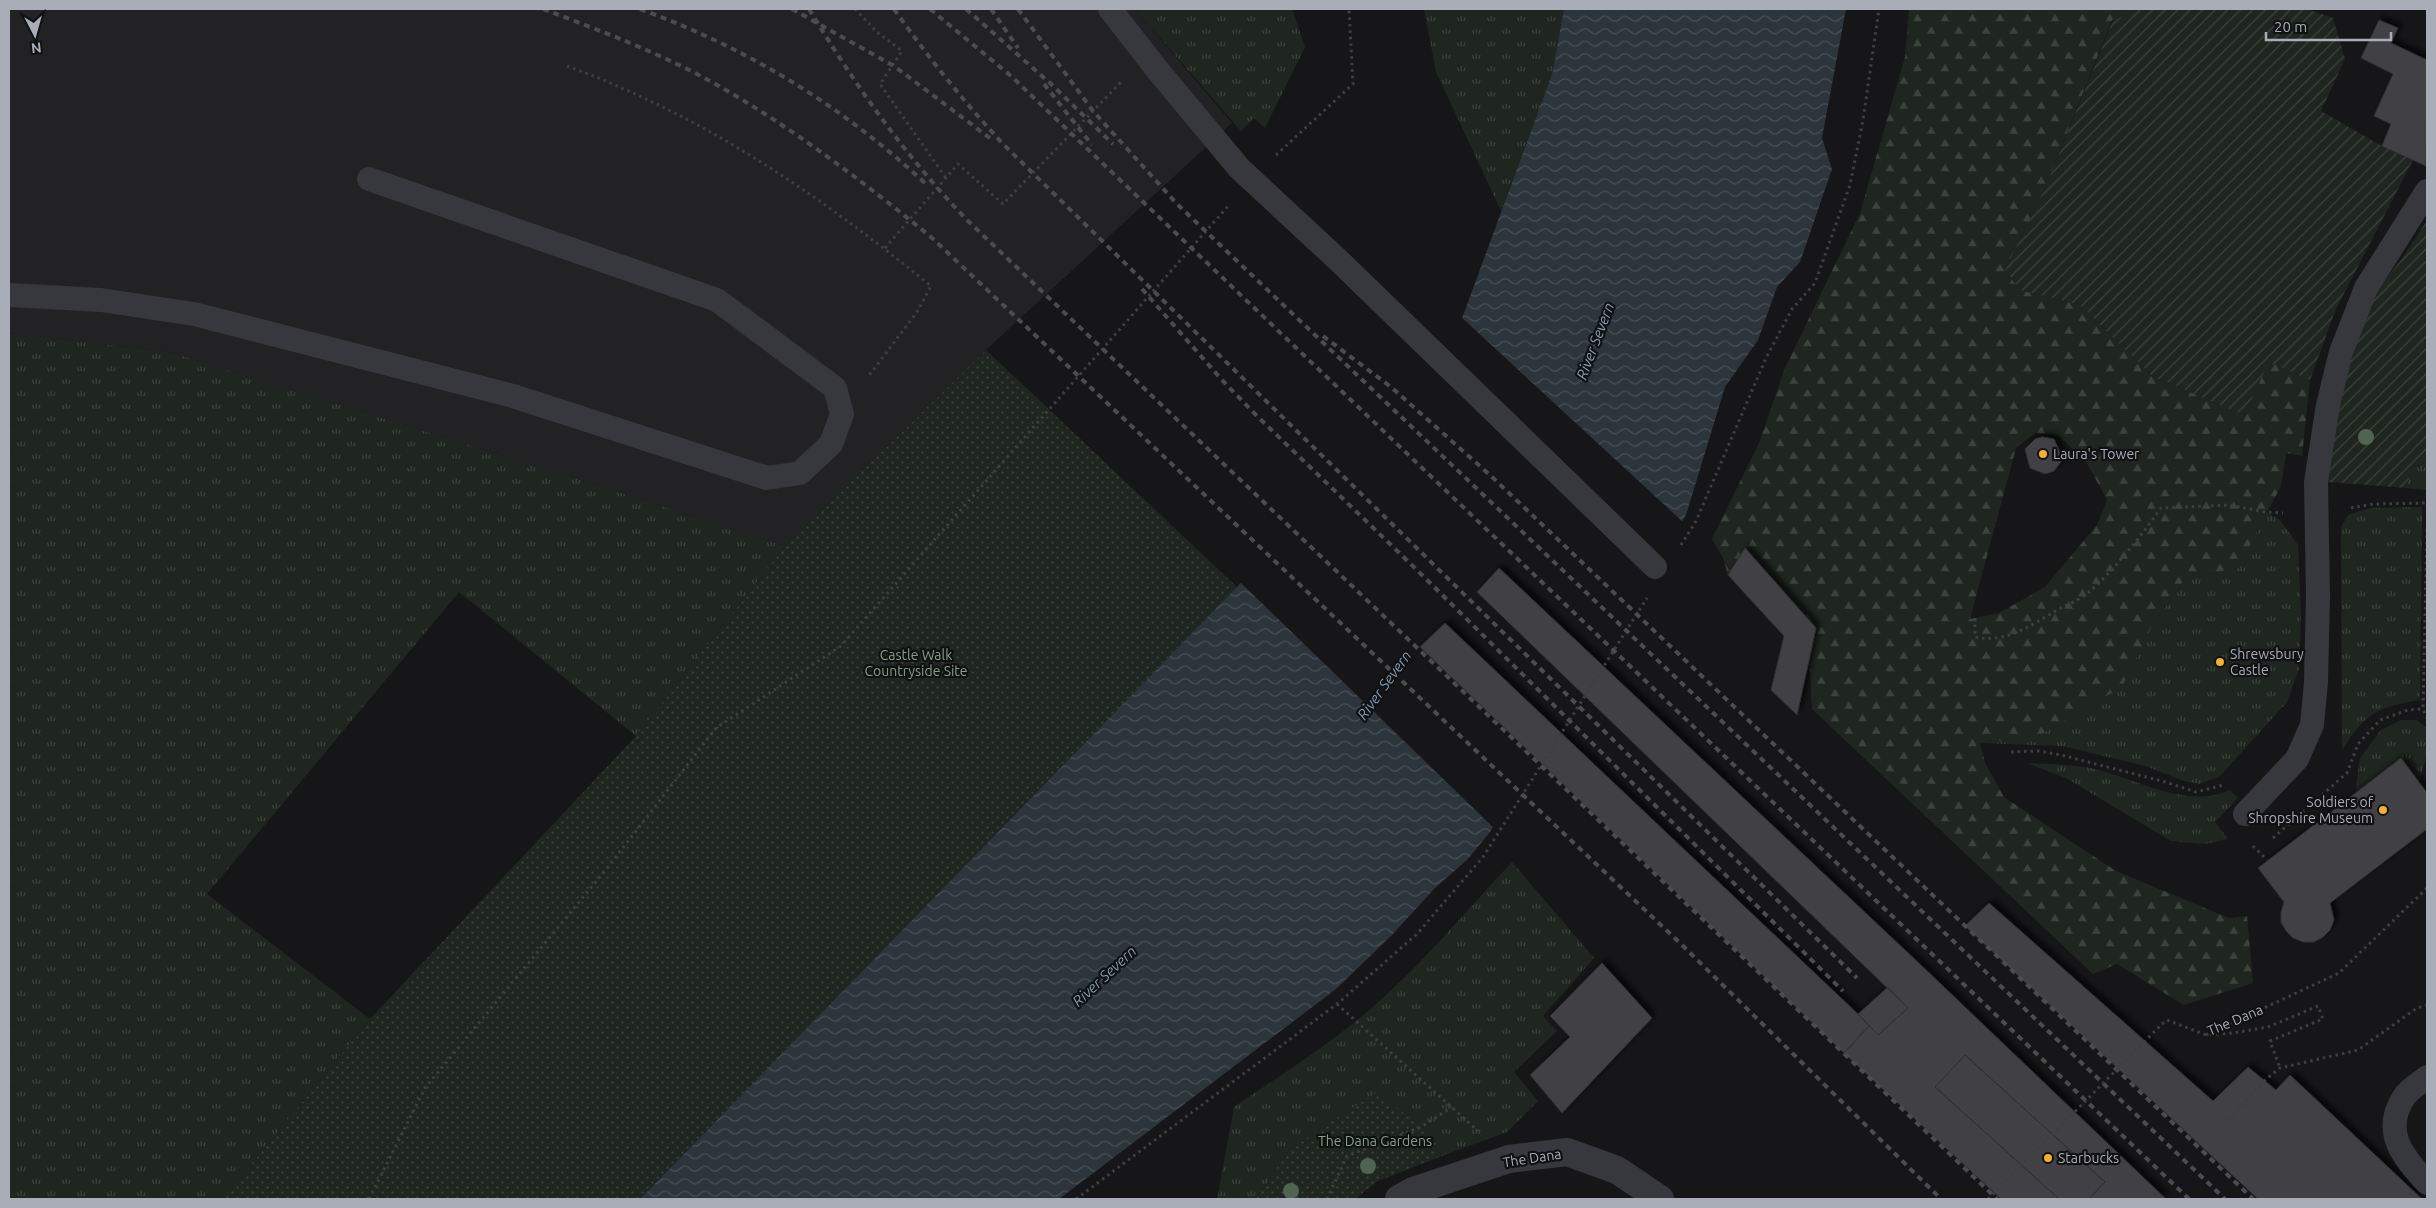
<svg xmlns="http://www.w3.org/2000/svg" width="2436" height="1208" viewBox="0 0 2436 1208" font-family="Ubuntu,sans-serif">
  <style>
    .built { fill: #222225 }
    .grass { fill: url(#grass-tufts) }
    .forest { fill: url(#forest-firs); fill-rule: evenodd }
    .park { fill: url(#park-dots) }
    .garden { fill: url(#garden-furrows) }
    .water { fill: url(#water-waves) }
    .pier { fill: #161618 }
    .building { fill: #404145; stroke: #303034; filter: url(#shadow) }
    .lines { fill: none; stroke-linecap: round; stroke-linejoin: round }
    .path { stroke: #3d3f44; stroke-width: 3; stroke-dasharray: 2.5 4; stroke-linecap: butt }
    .service { stroke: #37383d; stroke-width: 24 }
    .minor { stroke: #37383d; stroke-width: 28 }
    .rail { stroke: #4a4c52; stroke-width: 4; stroke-dasharray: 6 5; stroke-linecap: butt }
    .path-bridge { stroke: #3d3f44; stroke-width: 3; stroke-dasharray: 2.5 4; stroke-linecap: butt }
    .service-bridge { stroke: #37383d; stroke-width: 24 }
    .tree { fill: #506452 }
    .poi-dot { fill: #f2b134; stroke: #111113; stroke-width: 2 }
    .labels { text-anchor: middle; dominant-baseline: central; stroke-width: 4.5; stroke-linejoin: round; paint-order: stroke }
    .poi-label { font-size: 14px; fill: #a8adb8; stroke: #111113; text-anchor: start }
    .park-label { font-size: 14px; fill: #7fa381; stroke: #111113 }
    .street-label { font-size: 14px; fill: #a8adb8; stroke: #111113 }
    .water-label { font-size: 15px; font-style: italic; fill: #7f9bb3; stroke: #111113 }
  </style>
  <defs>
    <pattern id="grass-tufts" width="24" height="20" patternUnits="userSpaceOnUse" patternTransform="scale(1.25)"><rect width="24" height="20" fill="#1e261f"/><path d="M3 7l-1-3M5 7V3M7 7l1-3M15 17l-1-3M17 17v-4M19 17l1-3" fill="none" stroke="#3c433d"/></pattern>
    <pattern id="forest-firs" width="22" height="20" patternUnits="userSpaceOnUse" patternTransform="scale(1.25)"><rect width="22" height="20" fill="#1e261f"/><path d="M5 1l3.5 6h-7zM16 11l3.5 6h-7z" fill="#3c433d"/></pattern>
    <pattern id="park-dots" width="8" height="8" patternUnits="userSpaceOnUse" patternTransform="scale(1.25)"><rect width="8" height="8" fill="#1e261f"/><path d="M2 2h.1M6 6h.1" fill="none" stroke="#3c433d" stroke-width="1.8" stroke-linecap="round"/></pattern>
    <pattern id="garden-furrows" width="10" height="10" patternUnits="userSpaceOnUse" patternTransform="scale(1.25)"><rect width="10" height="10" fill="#1e261f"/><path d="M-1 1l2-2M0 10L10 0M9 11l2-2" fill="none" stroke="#3c433d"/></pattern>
    <pattern id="water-waves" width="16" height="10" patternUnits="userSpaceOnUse" patternTransform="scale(1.25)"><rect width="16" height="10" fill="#2c353c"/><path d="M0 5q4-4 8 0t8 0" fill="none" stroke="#485056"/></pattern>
    <filter id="shadow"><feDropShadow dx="4.5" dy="-4.5" stdDeviation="2.5" flood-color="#0009"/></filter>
  </defs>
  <rect width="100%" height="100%" fill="#161618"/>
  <path class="built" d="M9 9H1135L1232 123 986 350 785 546 572 477 169 352 9 333Z"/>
  <path class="grass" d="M1135 9H1292L1305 47 1265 128 1254 118 1241 131Z
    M1424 9H1564L1552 74 1501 211 1436 72Z
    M9 333 169 352 572 477 785 546 636 736 459 592 207 894 370 1019 223 1199H9Z
    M2427 452V490L2406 488 2414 463Z
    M2422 507 2420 700C2378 707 2365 713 2342 750L2341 527 2348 515 2370 508Z
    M2265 512 2280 520 2298 545 2301 614 2299 669 2287 702 2220 776 2200 784 2184 781 2145 766 2063 746 1980 743 2038 736 2067 718 2151 628 2184 580 2238 568Z
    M2401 720H2417L2427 728 2426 757 2419 783 2400 759 2355 794 2360 758 2381 730Z
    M2027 763C2046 764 2066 764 2085 767 2132 775 2183 811 2230 790L2238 798 2215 822 2228 839 2205 844 2171 841 2066 778Z
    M1512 862 1594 958 1543 1016 1557 1031 1514 1072 1538 1101 1507 1132 1442 1156 1421 1127 1290 1149 1256 1199H1217L1234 1107C1279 1076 1326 1047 1367 1012 1420 967 1465 912 1512 862Z"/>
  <path class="forest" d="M1909 9H2141L2112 20 2045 188 2005 270 2020 290 2080 305 2152 376 2244 415 2269 361 2310 380 2302 456 2286 453 2281 486 2238 568 2184 580 2151 628 2122 687 2038 736 1980 743 1985 763 2004 797 2116 871 2229 918 2247 916 2253 983 2184 1005 2117 964 2093 974 1812 709 1809 658 1816 628 1745 548 1728 575 1723 558 1712 539 1759 443 1784 370 1860 213 1905 57ZM2035 433 2058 435 2087 463 2107 500 2097 525 2045 587 1999 613 1970 619 2016 448Z"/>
  <path class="park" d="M986 350 1237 587 640 1199H223L370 1019 636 736 785 546Z
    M1377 1092 1421 1127 1442 1156 1378 1181 1355 1199H1256L1290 1149Z"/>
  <path class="garden" d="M2141 9H2307L2333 18 2345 59 2321 111 2382 146 2413 160 2336 309 2310 380 2269 362 2244 415 2152 376 2080 305 2020 290 2005 270 2045 188 2113 20Z
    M2427 221V452L2414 463 2406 488 2328 482 2331 413 2374 294 2400 261Z"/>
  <path class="water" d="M1564 9H1846L1822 138 1832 169 1800 262 1777 287 1758 340 1725 387 1686 515 1490 832 1467 860 1435 888 1391 936 1336 989 1059 1199H640L1237 587 1443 370 1552 74Z"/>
  <path class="pier" d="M1460 316 1684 523 1495 829 1239 581 1441 369Z"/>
  <path class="building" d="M2379 20 2398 28 2391 43 2427 60 2426 166 2382 146 2391 124 2374 116 2393 74 2361 58Z
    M2042 437 2054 439 2063 459 2054 471 2045 474 2030 468 2025 449 2035 439Z
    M1745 548 1816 628 1797 715 1771 690 1784 636 1728 575Z
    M1499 568 1922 966 2166 1199H2089L2105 1182 1965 1055 1935 1087 2059 1199H2001L1844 1053 1869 1026 1878 1035 1908 1008 1477 592Z
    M1445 623 1858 1014 1869 1026 1844 1053 1420 647Z
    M2401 758 2427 793V829L2330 903 2334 920 2330 930 2323 937 2314 942H2303L2293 938 2286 931 2281 922V912L2284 902 2258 868Z
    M1989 903 2213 1101 2248 1067 2276 1090 2290 1075 2422 1199H2258L1965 926Z
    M1602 963 1652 1018 1562 1113 1530 1075 1570 1037 1550 1016Z
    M1888 987 1908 1008 1878 1035 1858 1014Z
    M1965 1055 2105 1182 2089 1199H2059L1935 1087Z"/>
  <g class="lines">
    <path class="path" d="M855 9 877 32 902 51 880 84 946 178
      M567 66C704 116 818 194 931 286L917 312 868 377
      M1276 155 1353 84 1349 9
      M885 248 958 164 1003 204 1123 80
      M2351 508 2373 504 2427 503
      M2427 529 2423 709 2427 718
      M1681 545 1696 521 1766 358 1792 309 1815 283 1850 185 1863 120 1879 9
      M1975 618V637C2006 644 2033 624 2059 609 2069 604 2081 599 2089 592 2116 568 2140 537 2161 508L2230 505 2265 512 2283 513
      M2011 752 2039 751 2061 755 2162 781 2196 792 2224 785
      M2273 838 2347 773 2358 744 2380 720 2408 710 2423 709
      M2253 846 2267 860
      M1337 1004 1478 1131
      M2162 1024 2167 1020 2206 1035 2233 1033 2268 1027 2318 1006 2323 1019 2270 1041 2280 1068
      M2206 1035 2339 973 2427 888
      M2229 1120 2265 1080 2280 1068 2358 1050 2417 1008 2427 1005
      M369 1199 425 1088 608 867 716 728 841 646 1229 205
      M1076 1199 1337 1004 1417 934 1483 857 1647 598
      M1327 1199 1347 1156 1421 1127 1452 1107"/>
    <path class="service" d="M1110 9 1155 67
      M9 295 101 300 194 314 513 396 767 478 800 473 831 444 842 414 835 388 717 300 369 179
      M2245 814 2297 759 2312 725 2316 682 2318 596 2316 482 2328 405 2341 352 2366 288 2427 191
      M2427 1077C2420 1083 2409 1089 2404 1097 2381 1132 2404 1158 2427 1183"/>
    <path class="minor" d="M1399 1199 1413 1191 1509 1159 1567 1152 1617 1170 1660 1199"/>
    <path class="rail" d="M543 9C599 30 657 52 710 81 789 125 861 180 931 237L1681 944 1941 1199
      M640 9C749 49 839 104 925 183
      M792 9 894 66 991 139
      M809 9C855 85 906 157 968 221L1997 1199
      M894 9C928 57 964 102 1004 145L1857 978
      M930 9 1011 76 2189 1199
      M966 9 1050 83 1113 144
      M991 9 1018 48
      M1018 9 1093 111 1177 204 2225 1199
      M1044 84 1092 145
      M1142 289 1222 380 1256 415 1418 571 1843 991
      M1323 336 1391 387 1491 476 2253 1199"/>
    <path class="path-bridge" d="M1988 1199 2162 1024"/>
    <path class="service-bridge" d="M1155 67 1239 168 1336 258 1655 567"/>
  </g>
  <g class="tree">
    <circle cx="2366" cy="437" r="8"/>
    <circle cx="1368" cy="1166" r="8"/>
    <circle cx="1291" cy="1191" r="8"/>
  </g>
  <g class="poi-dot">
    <circle cx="2043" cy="454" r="5"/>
    <circle cx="2220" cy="662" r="5"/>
    <circle cx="2383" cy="810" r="5"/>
    <circle cx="2048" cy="1158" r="5"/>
  </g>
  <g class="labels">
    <g class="poi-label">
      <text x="2053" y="454">Laura's Tower</text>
      <text x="2230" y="654">Shrewsbury<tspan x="2230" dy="16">Castle</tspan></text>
      <text x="2373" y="802" text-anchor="end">Soldiers of<tspan x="2373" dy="16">Shropshire Museum</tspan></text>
      <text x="2058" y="1158">Starbucks</text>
    </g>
    <g class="park-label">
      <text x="916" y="655">Castle Walk<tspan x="916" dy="16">Countryside Site</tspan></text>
      <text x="1375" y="1141">The Dana Gardens</text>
    </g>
    <g class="street-label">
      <text transform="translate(2235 1020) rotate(-23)">The Dana</text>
      <text transform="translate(1532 1158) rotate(-9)">The Dana</text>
    </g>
    <g class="water-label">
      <text transform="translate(1595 341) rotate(-69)">River Severn</text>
      <text transform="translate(1384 685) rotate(-54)">River Severn</text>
      <text transform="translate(1104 976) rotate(-43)">River Severn</text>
    </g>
  </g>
  <rect width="2436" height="1208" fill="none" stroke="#a8adb8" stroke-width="20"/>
  <g transform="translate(35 35) rotate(174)" stroke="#111113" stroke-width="4" paint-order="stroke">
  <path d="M0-4L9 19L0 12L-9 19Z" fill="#a8adb8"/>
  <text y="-8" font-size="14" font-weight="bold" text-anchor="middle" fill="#a8adb8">N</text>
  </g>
  <path d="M2266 32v8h125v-8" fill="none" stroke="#a8adb8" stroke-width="2.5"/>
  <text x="2274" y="32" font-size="15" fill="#a8adb8" stroke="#111113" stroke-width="4" paint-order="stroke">20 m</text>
</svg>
